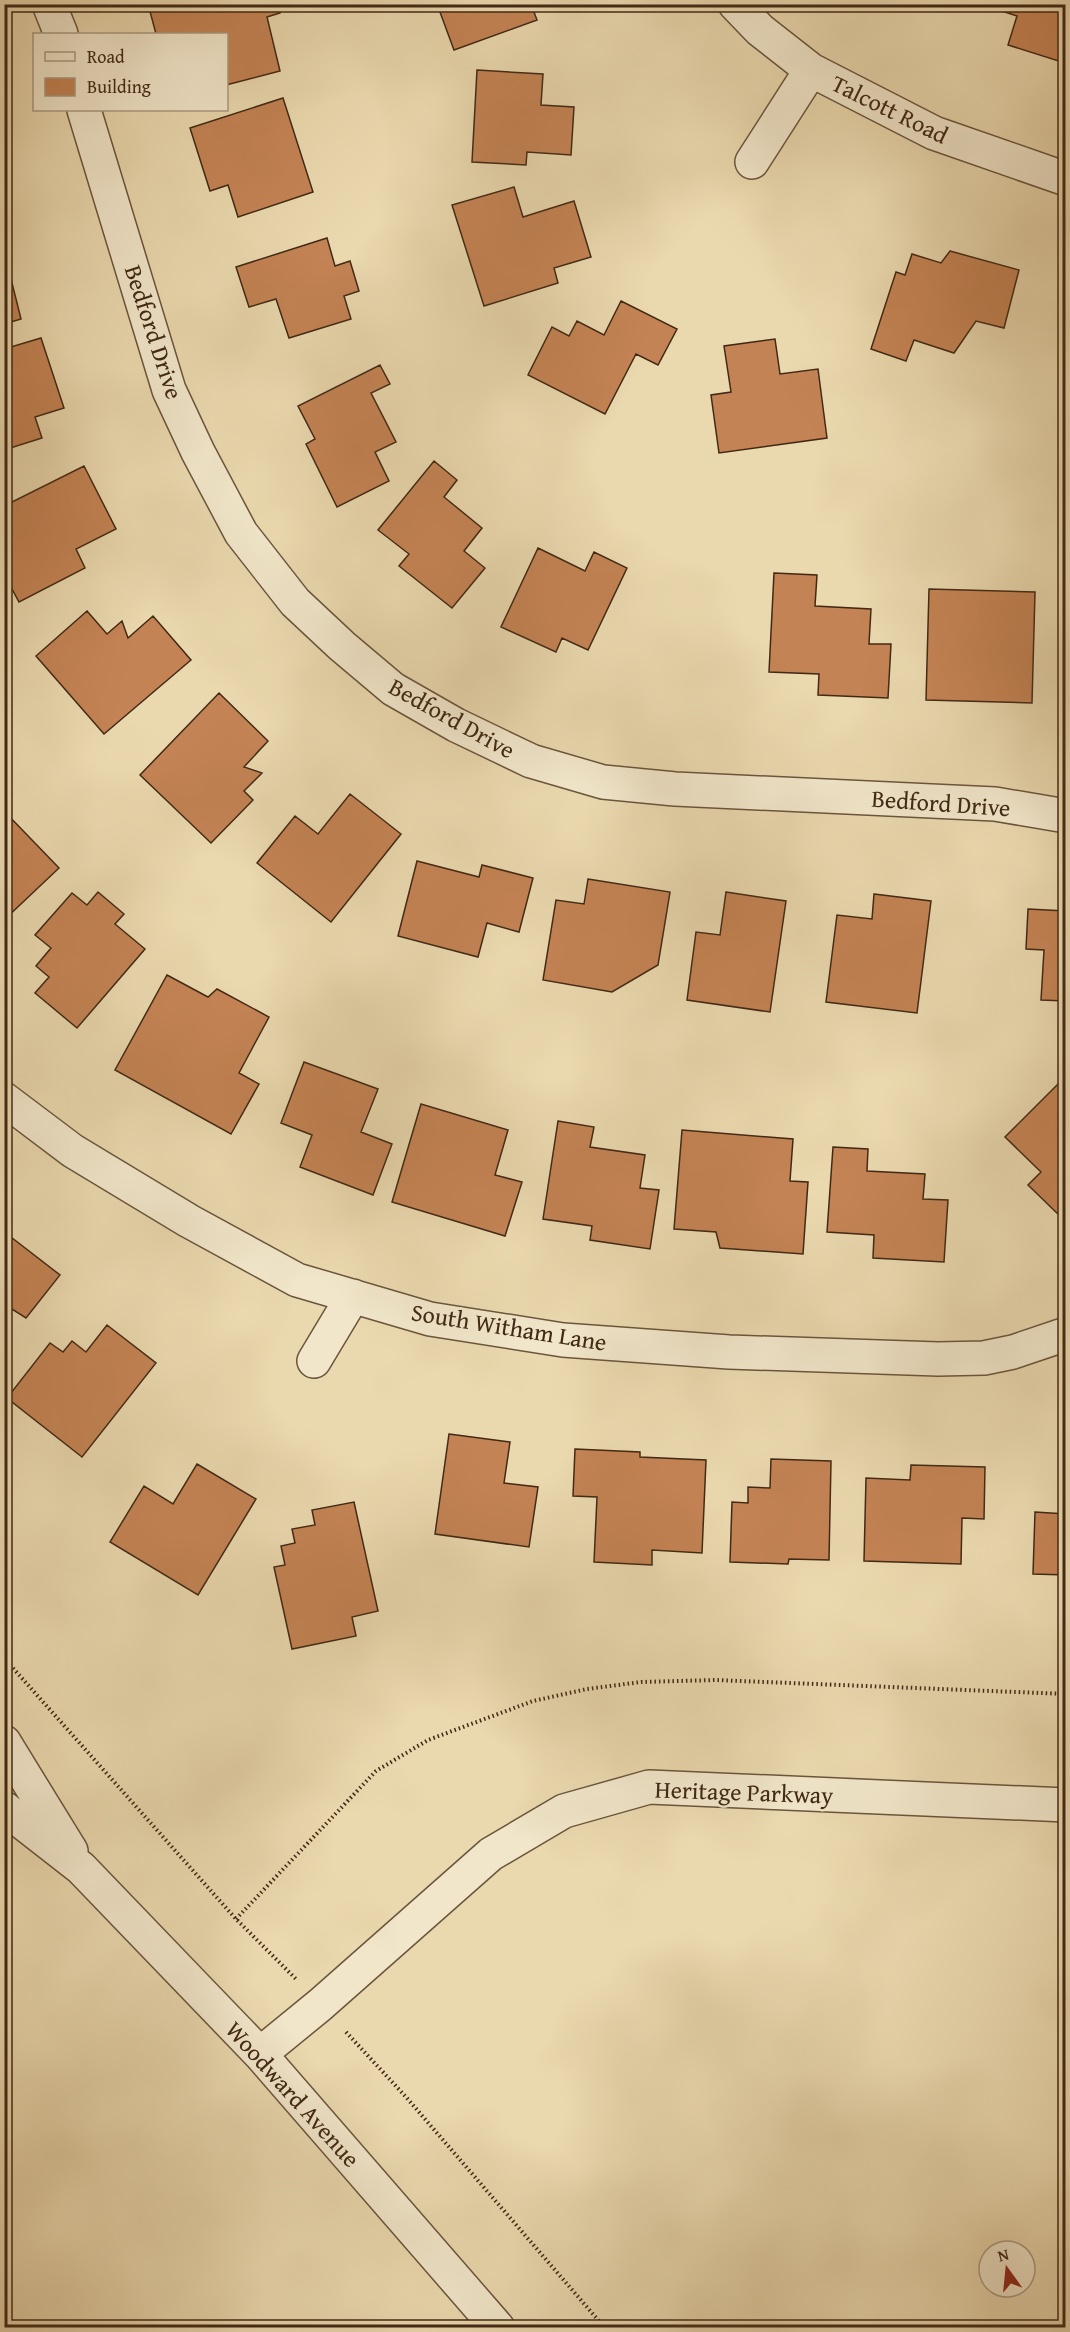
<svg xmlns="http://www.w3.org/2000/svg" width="1070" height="2332" viewBox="0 0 1070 2332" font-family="'Gentium Book Plus',serif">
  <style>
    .building { fill: #c48354; stroke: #412916; stroke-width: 1.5 }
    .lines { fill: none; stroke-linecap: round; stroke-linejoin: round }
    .minor-casing { stroke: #6b553c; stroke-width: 36 }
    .path { stroke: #412916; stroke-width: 4; stroke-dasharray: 1.5 3; stroke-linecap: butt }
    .minor { stroke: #f1e6ca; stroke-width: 33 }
    .labels { text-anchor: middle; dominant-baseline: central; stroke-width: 4.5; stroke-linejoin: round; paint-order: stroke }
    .street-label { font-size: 24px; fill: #412916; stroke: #f1e6ca }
  </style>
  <rect width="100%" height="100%" fill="#ead8ae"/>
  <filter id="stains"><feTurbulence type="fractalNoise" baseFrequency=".00333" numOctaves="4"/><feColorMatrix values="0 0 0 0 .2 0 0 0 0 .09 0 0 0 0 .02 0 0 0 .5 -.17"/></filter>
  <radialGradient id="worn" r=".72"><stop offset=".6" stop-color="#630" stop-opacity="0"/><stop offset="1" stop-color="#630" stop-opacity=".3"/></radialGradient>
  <path class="building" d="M148 4H278L280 13 267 17 280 71 226 85V34H156Z
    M437 4H531L537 20 454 50Z
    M981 4H1066L1065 63 1008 45 1017 16Z
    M477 70 543 74 541 105 574 107 571 155 527 152 526 165 472 162Z
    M283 98 313 192 238 217 228 185 210 191 190 128Z
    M514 187 523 217 574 201 591 257 554 268 558 283 484 306 452 205Z
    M327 238 335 266 350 261 359 291 344 296 351 319 289 338 276 299 249 307 236 267Z
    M950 251 1019 270 1004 328 976 321 954 353 914 340 906 361 871 349 896 272 905 275 912 254 941 263Z
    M5 255 21 319 4 324V255Z
    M621 301 677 329 658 365 636 354 605 414 528 375 552 327 569 336 577 321 604 335Z
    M41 338 64 408 35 417 42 438 4 450V349Z
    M775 339 780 374 818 369 827 438 719 453 711 395 731 392 724 346Z
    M1066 353V401H1062Z
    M380 365 390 384 371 393 396 442 375 452 389 481 337 507 306 444 315 439 298 406Z
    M434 461 457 480 444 497 482 528 464 551 485 568 452 608 399 566 409 554 378 530Z
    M84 466 116 529 76 549 85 568 19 602 4 574V506Z
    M538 548 585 571 594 552 627 568 588 650 562 638 556 652 501 627Z
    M774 573 817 575 815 606 871 609 869 644H891L888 698 818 695 819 674 769 672Z
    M929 589 1035 592 1032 703 926 700Z
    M87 611 107 634 122 621 128 638 153 616 191 660 104 734 36 656Z
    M219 693 268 741 244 767 262 773 244 791 253 800 211 843 140 775Z
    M350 794 401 834 331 922 257 863 295 816 318 834Z
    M4 811 59 868 4 920Z
    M417 861 479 877 482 865 533 878 519 932 487 923 478 957 398 936Z
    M588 879 670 892 658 965 612 992 543 980 556 900 584 904Z
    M98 892 124 914 115 924 145 949 77 1028 35 993 49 977 36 966 51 948 35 935 72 893 87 905Z
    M726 892 786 901 770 1012 687 1000 696 932 720 935Z
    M874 894 931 901 917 1013 826 1002 837 915 872 919Z
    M1028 909 1066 911V1001L1041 1000 1044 950 1026 949Z
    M167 975 208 997 217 989 269 1017 239 1073 259 1084 231 1134 115 1070Z
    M304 1062 378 1089 361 1132 392 1144 373 1195 300 1167 312 1135 281 1123Z
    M1066 1076V1212L1061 1217 1028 1185 1041 1172 1005 1137Z
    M421 1104 508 1130 495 1175 522 1182 505 1236 392 1202Z
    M558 1121 594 1127 590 1147 645 1155 640 1188 659 1190 650 1249 590 1240 592 1226 543 1219Z
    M682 1130 793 1139 790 1181 808 1182 803 1254 720 1248 716 1232 674 1229Z
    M833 1147 868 1149 867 1171 925 1174 923 1199 948 1200 944 1262 873 1258 874 1235 827 1232Z
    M7 1234 60 1275 26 1318 4 1304V1237Z
    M107 1325 156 1363 82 1457 7 1398 50 1343 63 1352 72 1341 86 1352Z
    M449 1434 510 1442 504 1483 538 1487 529 1547 435 1534Z
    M575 1449 640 1452V1457L706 1460 702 1553 652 1550V1565L594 1562 597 1497 573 1496Z
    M771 1459 831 1461 829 1560 789 1559 788 1564 730 1562 732 1502 748 1503V1487L770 1488Z
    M197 1464 256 1499 198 1595 110 1542 144 1486 173 1504Z
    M911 1465 985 1467 984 1519 962 1518 961 1564 864 1561 866 1478 910 1480Z
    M354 1502 378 1611 352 1617 356 1636 292 1649 274 1567 285 1565 281 1546 295 1543 292 1529 315 1525 312 1510Z
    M1035 1512 1066 1514V1575L1033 1574Z
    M4 2311 19 2328H4Z"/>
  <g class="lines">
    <defs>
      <path id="minor" d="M49 4 61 34
        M735 4 760 30 811 70 934 133 1066 179
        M84 110 169 390 198 452 241 533 295 602 342 646 393 689 456 725 531 761 603 782 675 789 995 804 1066 816
        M752 162 811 70
        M4 1099 73 1151 189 1221 297 1280 430 1319 563 1340 729 1352 938 1359 984 1358 1013 1352 1066 1334
        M314 1361 353 1296
        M4 1742 71 1851
        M4 1808 81 1868 260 2054 498 2328
        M260 2054 320 2005 491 1854 564 1811 649 1787 1066 1805"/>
    </defs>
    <use href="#minor" class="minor-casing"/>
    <path class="path" d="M4 1658 236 1919 296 1979
      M236 1919 376 1771 428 1740 533 1701 587 1689 641 1682 715 1680 1066 1694
      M346 2032 406 2097 605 2328"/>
    <use href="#minor" class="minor"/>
  </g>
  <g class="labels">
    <g class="street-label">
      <text transform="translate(890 109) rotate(26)">Talcott Road</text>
      <text transform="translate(154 332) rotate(72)">Bedford Drive</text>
      <text transform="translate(452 718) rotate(29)">Bedford Drive</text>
      <text transform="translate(941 803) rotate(4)">Bedford Drive</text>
      <text transform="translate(509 1327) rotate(9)">South Witham Lane</text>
      <text transform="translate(744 1792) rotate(2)">Heritage Parkway</text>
      <text transform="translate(293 2094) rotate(48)">Woodward Avenue</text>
    </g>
  </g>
  <rect width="1070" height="2332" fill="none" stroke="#ead8ae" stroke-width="24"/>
  <rect x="6" y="6" width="1058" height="2320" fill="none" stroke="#412916" stroke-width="3"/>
  <rect x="12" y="12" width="1046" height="2308" fill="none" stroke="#412916" stroke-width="1.5"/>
  <rect x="33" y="33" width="195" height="78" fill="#f1e6ca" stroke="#ab9a82" stroke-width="1.5"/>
  <rect x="45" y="52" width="30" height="9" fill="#f1e6ca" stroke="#ab9a82" stroke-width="1.5"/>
  <text x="87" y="63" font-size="18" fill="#412916">Road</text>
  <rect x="45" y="78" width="30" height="18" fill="#c48354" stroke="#ab9a82" stroke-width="1.5"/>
  <text x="87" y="93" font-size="18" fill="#412916">Building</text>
  <g transform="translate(1007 2269) rotate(345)"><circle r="28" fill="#f1e6ca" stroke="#ab9a82" stroke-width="1.5"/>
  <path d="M0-4.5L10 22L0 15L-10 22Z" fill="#8f2418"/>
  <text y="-9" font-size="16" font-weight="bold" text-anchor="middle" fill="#412916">N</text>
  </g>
  <rect width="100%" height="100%" filter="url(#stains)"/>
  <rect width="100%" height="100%" fill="url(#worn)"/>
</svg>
